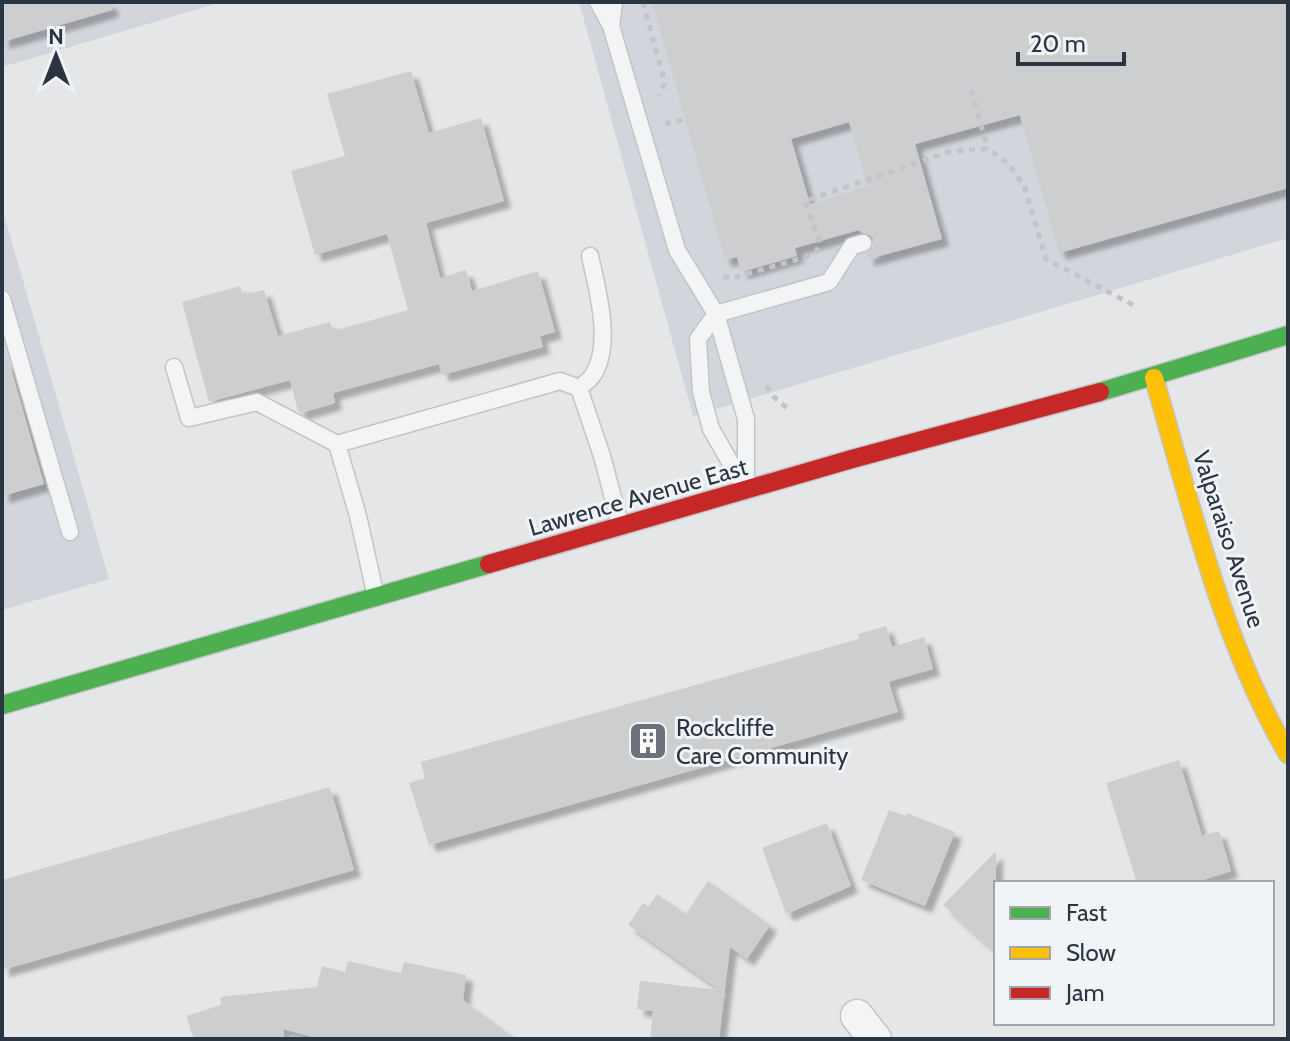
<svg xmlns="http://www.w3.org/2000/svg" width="1290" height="1041" viewBox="0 0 1290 1041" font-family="Cabin,sans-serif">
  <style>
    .built { fill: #d2d5db }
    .building { fill: #ccced0; fill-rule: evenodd; filter: url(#shadow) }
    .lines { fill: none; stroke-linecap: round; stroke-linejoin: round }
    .lane-casing { stroke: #c2c4c6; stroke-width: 19 }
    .street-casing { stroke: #c2c4c6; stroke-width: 35 }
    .fast-casing { stroke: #c2c4c6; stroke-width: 21 }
    .slow-casing { stroke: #c2c4c6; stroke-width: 21 }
    .jam-casing { stroke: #c2c4c6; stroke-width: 21 }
    .path { stroke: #c2c4c7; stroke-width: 5; stroke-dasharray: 6 6; stroke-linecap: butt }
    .lane { stroke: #f2f4f5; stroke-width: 16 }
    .street { stroke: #f2f4f5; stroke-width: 32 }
    .fast { stroke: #4caf50; stroke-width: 18 }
    .slow { stroke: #ffc107; stroke-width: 18 }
    .jam { stroke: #c62828; stroke-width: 18 }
    .labels { text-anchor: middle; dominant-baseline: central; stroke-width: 6; stroke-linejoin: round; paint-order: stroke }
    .street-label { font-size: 24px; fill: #2b3441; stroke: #f1f4f7 }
    .poi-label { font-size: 24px; fill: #2b3441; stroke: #f1f4f7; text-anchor: start }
  </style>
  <defs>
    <filter id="shadow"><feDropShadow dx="7" dy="7" stdDeviation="2" flood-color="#0004"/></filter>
  </defs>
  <rect width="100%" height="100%" fill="#e4e6e8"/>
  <path class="built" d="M2 2H222L2 67Z
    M579 2H1288V238L693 416Z
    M2 208 109 579 2 610Z"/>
  <path class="building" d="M2 2H110L112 10 2 42Z
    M652 2H1288V188L1059 253 1020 115 915 144 942 239 868 259 866 254 873 247V239L870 235 860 232 859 230 795 248 797 256 741 272 737 257 725 260ZM849 122 867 186 810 204 791 139Z
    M411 71 429 133 481 118 504 201 426 223 440 278 466 270 472 291 538 271 555 332 540 336 543 347 442 375 439 364 333 393 335 403 301 413 298 411 290 380 209 402 182 302 240 286 243 295 264 290 278 336 330 322 333 331 408 310 387 234 315 255 291 171 345 156 327 94Z
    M9 361 44 484 2 496V362Z
    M886 626 892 647 924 637 933 669 891 681 889 683 898 712 429 845 409 783 425 778 421 762 859 639 858 634Z
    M1179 760 1202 836 1219 831 1231 871 1193 883H1137L1106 783Z
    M330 787 354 870 2 970V880Z
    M889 810 906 816 907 813 955 832 925 906 861 880Z
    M827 823 851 886 786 914 762 848Z
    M996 851V953L943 905Z
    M708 881 770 925 747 959 730 947 719 1039H650L653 1011 637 1009 640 981 720 990 628 925 643 903 649 906 657 894 686 914Z
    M348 961 401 973 404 962 466 975 463 1000 516 1039H321L283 1029 284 1039H194L186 1016 221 1005 220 997 317 987 322 966 345 972Z"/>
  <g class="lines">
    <defs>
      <path id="lane" d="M598 2 611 26 677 250 716 314 746 419V488
        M611 26 614 2
        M2 299 70 532
        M174 367 189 418 257 402 337 444 560 381 579 388C584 384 590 380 593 375 613 344 597 288 590 256
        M579 388 602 456 620 524
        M337 444 358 516 376 597
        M745 488 711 429 701 392 698 339 716 314 829 282 852 246 863 243"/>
      <path id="street" d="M857 1016 875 1039"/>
      <path id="fast" d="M1100 392 1288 335
        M2 705 489 564"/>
      <path id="slow" d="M1154 378C1191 504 1221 640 1288 754"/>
      <path id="jam" d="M489 564 852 459 1100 392"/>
    </defs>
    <use href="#lane" class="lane-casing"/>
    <use href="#street" class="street-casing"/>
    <use href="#fast" class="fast-casing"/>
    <use href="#slow" class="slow-casing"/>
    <use href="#jam" class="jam-casing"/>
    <path class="path" d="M643 2 665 83 659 95
      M971 90 988 149
      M665 124 685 119
      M723 277 733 278 806 257 816 252 820 243 805 201 952 151 988 149 1008 163 1024 186 1046 259 1137 307
      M766 386 774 397 787 408"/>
    <use href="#lane" class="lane"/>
    <use href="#street" class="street"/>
    <use href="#fast" class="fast"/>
    <use href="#slow" class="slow"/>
    <use href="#jam" class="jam"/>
  </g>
  <defs>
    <symbol id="building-square" viewBox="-11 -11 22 22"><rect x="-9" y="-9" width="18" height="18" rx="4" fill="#6c727b" stroke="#f1f4f7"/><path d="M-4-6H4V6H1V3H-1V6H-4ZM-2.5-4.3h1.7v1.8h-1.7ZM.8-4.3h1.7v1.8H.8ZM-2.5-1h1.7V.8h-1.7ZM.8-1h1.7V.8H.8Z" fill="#fff"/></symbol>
  </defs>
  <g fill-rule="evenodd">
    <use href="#building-square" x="626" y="719" width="44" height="44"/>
  </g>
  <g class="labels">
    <g class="street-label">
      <text transform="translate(638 497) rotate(-16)">Lawrence Avenue East</text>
      <text transform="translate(1229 539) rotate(72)">Valparaiso Avenue</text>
    </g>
    <g class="poi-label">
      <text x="676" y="727">Rockcliffe<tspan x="676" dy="28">Care Community</tspan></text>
    </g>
  </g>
  <rect width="1290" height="1041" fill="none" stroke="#2b3441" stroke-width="8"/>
  <rect x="994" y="881" width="280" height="144" fill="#f1f4f7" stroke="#a2a7ae" stroke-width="2"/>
  <rect x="1010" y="907" width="40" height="12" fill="#4caf50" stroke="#a2a7ae" stroke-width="2"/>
  <text x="1066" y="921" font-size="24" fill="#2b3441">Fast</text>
  <rect x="1010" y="947" width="40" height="12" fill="#ffc107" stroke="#a2a7ae" stroke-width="2"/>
  <text x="1066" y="961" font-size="24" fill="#2b3441">Slow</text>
  <rect x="1010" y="987" width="40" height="12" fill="#c62828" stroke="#a2a7ae" stroke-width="2"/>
  <text x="1066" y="1001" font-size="24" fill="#2b3441">Jam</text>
  <g transform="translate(56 56)" stroke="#f1f4f7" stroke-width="6" paint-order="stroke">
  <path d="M0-6L14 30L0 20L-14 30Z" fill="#2b3441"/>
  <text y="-12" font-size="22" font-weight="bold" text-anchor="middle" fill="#2b3441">N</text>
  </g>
  <path d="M1018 52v12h106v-12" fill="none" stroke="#2b3441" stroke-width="4"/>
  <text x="1030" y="52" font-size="24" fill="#2b3441" stroke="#f1f4f7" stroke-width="6" paint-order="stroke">20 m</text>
</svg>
